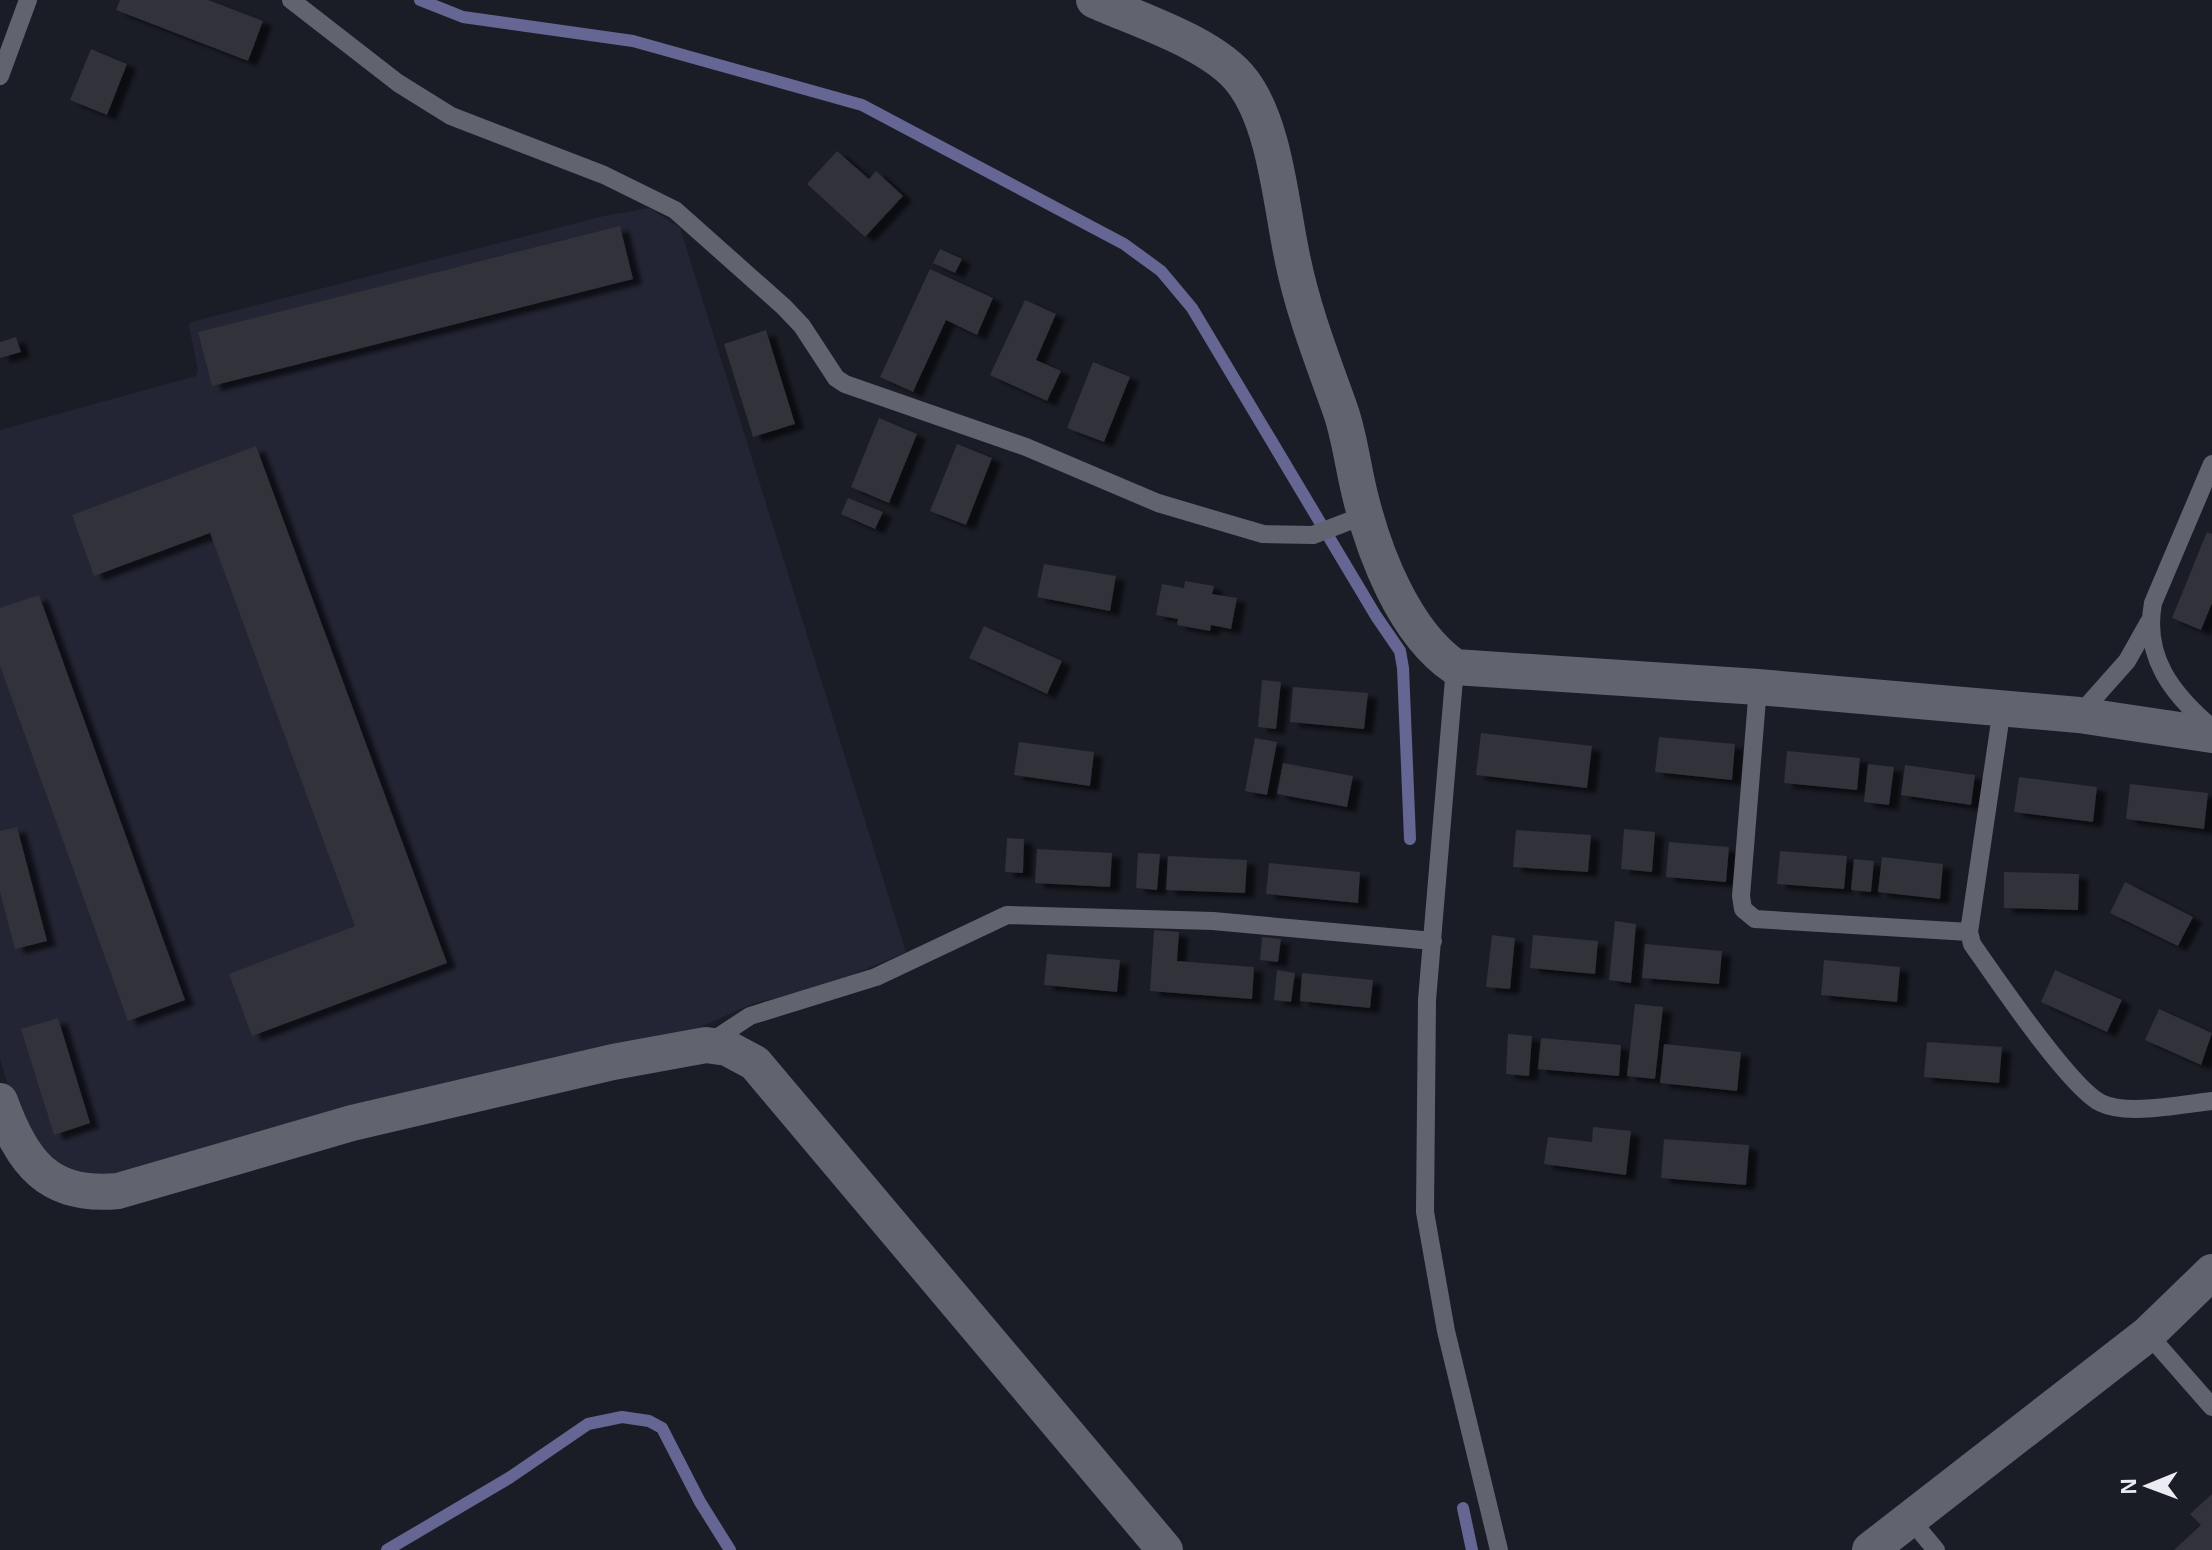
<svg xmlns="http://www.w3.org/2000/svg" width="2212" height="1550" viewBox="0 0 2212 1550" font-family="Helvetica,sans-serif">
  <style>
    .built { fill: #232534 }
    .lines { fill: none; stroke-linecap: round; stroke-linejoin: round }
    .stream { stroke: #656693; stroke-width: 12 }
    .building { fill: #30313b; filter: url(#shadow) }
    .service { stroke: #61636e; stroke-width: 18 }
    .minor { stroke: #61636e; stroke-width: 36 }
  </style>
  <defs>
    <filter id="shadow"><feDropShadow dx="9" dy="5" stdDeviation="2" flood-color="#0009"/></filter>
  </defs>
  <rect width="100%" height="100%" fill="#1b1d26"/>
  <path class="built" d="M650 208 680 228 906 952 834 983 752 1004 698 1028 129 1172 89 1176 59 1165 42 1150 12 1100 0 1058V430L196 376 198 370 189 326 191 322 604 216Z"/>
  <g class="lines">
    <path class="stream" d="M420 0 463 17 633 41 862 105 1124 244 1161 271 1192 308 1376 616 1400 651 1403 668 1410 839
      M1463 1508 1472 1550
      M387 1550 509 1478 588 1424 622 1417 649 1421 662 1428 700 1502 730 1550"/>
  </g>
  <path class="building" d="M120 0H208L263 21 248 61 116 10Z
    M91 49 127 64 107 115 70 100Z
    M837 151 869 179 876 171 903 196 865 237 807 184Z
    M620 226 633 279 212 386 198 332Z
    M940 249 962 259 955 273 933 263Z
    M930 269 993 298 977 335 946 320 913 392 880 377Z
    M1025 300 1056 314 1036 360 1061 371 1047 401 990 375Z
    M766 330 795 424 753 437 724 344Z
    M16 337 21 352 0 358V342Z
    M1093 362 1130 377 1104 442 1067 428Z
    M879 418 917 434 889 503 851 487Z
    M957 444 992 458 966 525 930 511Z
    M256 446 447 963 252 1036 229 974 355 926 210 533 94 576 72 515Z
    M848 498 883 512 875 529 841 514Z
    M2207 532 2212 534V603L2201 630 2172 618Z
    M1044 564 1116 576 1110 611 1037 597Z
    M1185 581 1214 586 1212 594 1237 598 1231 629 1211 625 1210 631 1177 625 1178 619 1156 615 1162 584 1184 588Z
    M39 595 185 1000 128 1021 0 666V608Z
    M984 626 1062 661 1047 694 969 658Z
    M1262 680 1281 682 1276 729 1258 727Z
    M1293 687 1368 693 1364 729 1290 722Z
    M1481 733 1592 746 1587 788 1476 775Z
    M1659 737 1735 744 1732 780 1655 772Z
    M1255 738 1277 742 1267 795 1245 791Z
    M1019 742 1094 752 1090 786 1014 775Z
    M1787 751 1860 758 1857 790 1784 783Z
    M1283 763 1353 776 1347 807 1277 794Z
    M1868 764 1894 767 1889 805 1864 802Z
    M1905 765 1975 775 1971 805 1901 795Z
    M2019 777 2097 787 2093 822 2014 812Z
    M2130 784 2208 793 2204 829 2126 819Z
    M17 827 47 941 15 949 0 892V831Z
    M1624 829 1655 832 1652 872 1621 869Z
    M1516 830 1591 835 1588 872 1513 867Z
    M1007 838 1024 839 1023 873 1005 872Z
    M1669 842 1729 847 1726 882 1666 877Z
    M1037 849 1112 853 1110 887 1035 883Z
    M1780 851 1847 856 1844 889 1777 884Z
    M1138 853 1160 854 1157 890 1136 888Z
    M1168 856 1247 860 1245 893 1166 890Z
    M1882 857 1943 864 1940 899 1878 892Z
    M1854 859 1874 861 1871 892 1851 890Z
    M1269 863 1360 872 1358 903 1266 894Z
    M2004 872 2079 874 2078 910 2004 908Z
    M2125 882 2193 917 2178 946 2110 913Z
    M1615 921 1636 924 1631 983 1609 980Z
    M1154 930 1179 932 1177 961 1254 967 1252 999 1150 991Z
    M1492 935 1515 938 1510 989 1486 987Z
    M1533 935 1598 941 1595 974 1530 968Z
    M1262 937 1281 939 1278 962 1260 960Z
    M1645 944 1722 951 1719 984 1642 978Z
    M1047 954 1120 960 1117 992 1044 985Z
    M1824 960 1900 967 1897 1002 1821 995Z
    M1277 970 1295 973 1291 1002 1274 1000Z
    M2055 970 2122 1000 2107 1032 2041 1002Z
    M1302 973 1373 980 1370 1008 1300 1001Z
    M1635 1004 1663 1007 1655 1079 1627 1076Z
    M2159 1009 2212 1033 2201 1065 2145 1040Z
    M58 1018 90 1123 54 1135 21 1029Z
    M1508 1034 1532 1036 1529 1076 1506 1074Z
    M1541 1038 1621 1045 1619 1076 1538 1069Z
    M1927 1042 2002 1047 1999 1083 1924 1077Z
    M1664 1044 1741 1052 1737 1091 1660 1083Z
    M1593 1127 1631 1131 1626 1175 1544 1164 1548 1137 1592 1142Z
    M1664 1139 1749 1145 1746 1185 1661 1178Z
    M2212 1494V1550H2174L2201 1525 2190 1514Z"/>
  <g class="lines">
    <path class="service" d="M291 0 398 83 451 116 604 175 675 210 784 307 802 326 836 378 845 384 1026 447 1158 503 1263 534 1313 535 1365 515
      M0 76 28 0
      M2212 464 2153 603C2143 657 2172 694 2212 728
      M1455 667 1427 1000 1425 1212 1446 1331 1499 1550
      M1758 687 1741 896 1743 909 1755 919 1969 932
      M2002 708 1969 932 1972 944C1995 977 2070 1088 2101 1103 2127 1116 2183 1104 2212 1101
      M2079 715 2127 661 2149 622
      M709 1043 750 1016 876 977 1007 915 1213 921 1433 941
      M2148 1334 2212 1407
      M1911 1520 1936 1550"/>
    <path class="minor" d="M1094 0C1138 20 1213 43 1242 81 1276 125 1281 207 1293 261 1304 314 1323 361 1341 412 1350 439 1353 467 1360 495 1374 553 1404 632 1455 667L1758 687 2079 715 2212 735
      M0 1101C22 1162 48 1198 118 1191L352 1123 613 1062 706 1045 727 1048 755 1063 1165 1550
      M1870 1550 2148 1334 2212 1272"/>
  </g>
  <g transform="translate(2148 1486) rotate(269)" stroke="#1b1d26" stroke-width="6" paint-order="stroke">
  <path d="M0-6L14 30L0 20L-14 30Z" fill="#ebecf2"/>
  <text y="-12" font-size="22" font-weight="bold" text-anchor="middle" fill="#ebecf2">N</text>
  </g>
</svg>
